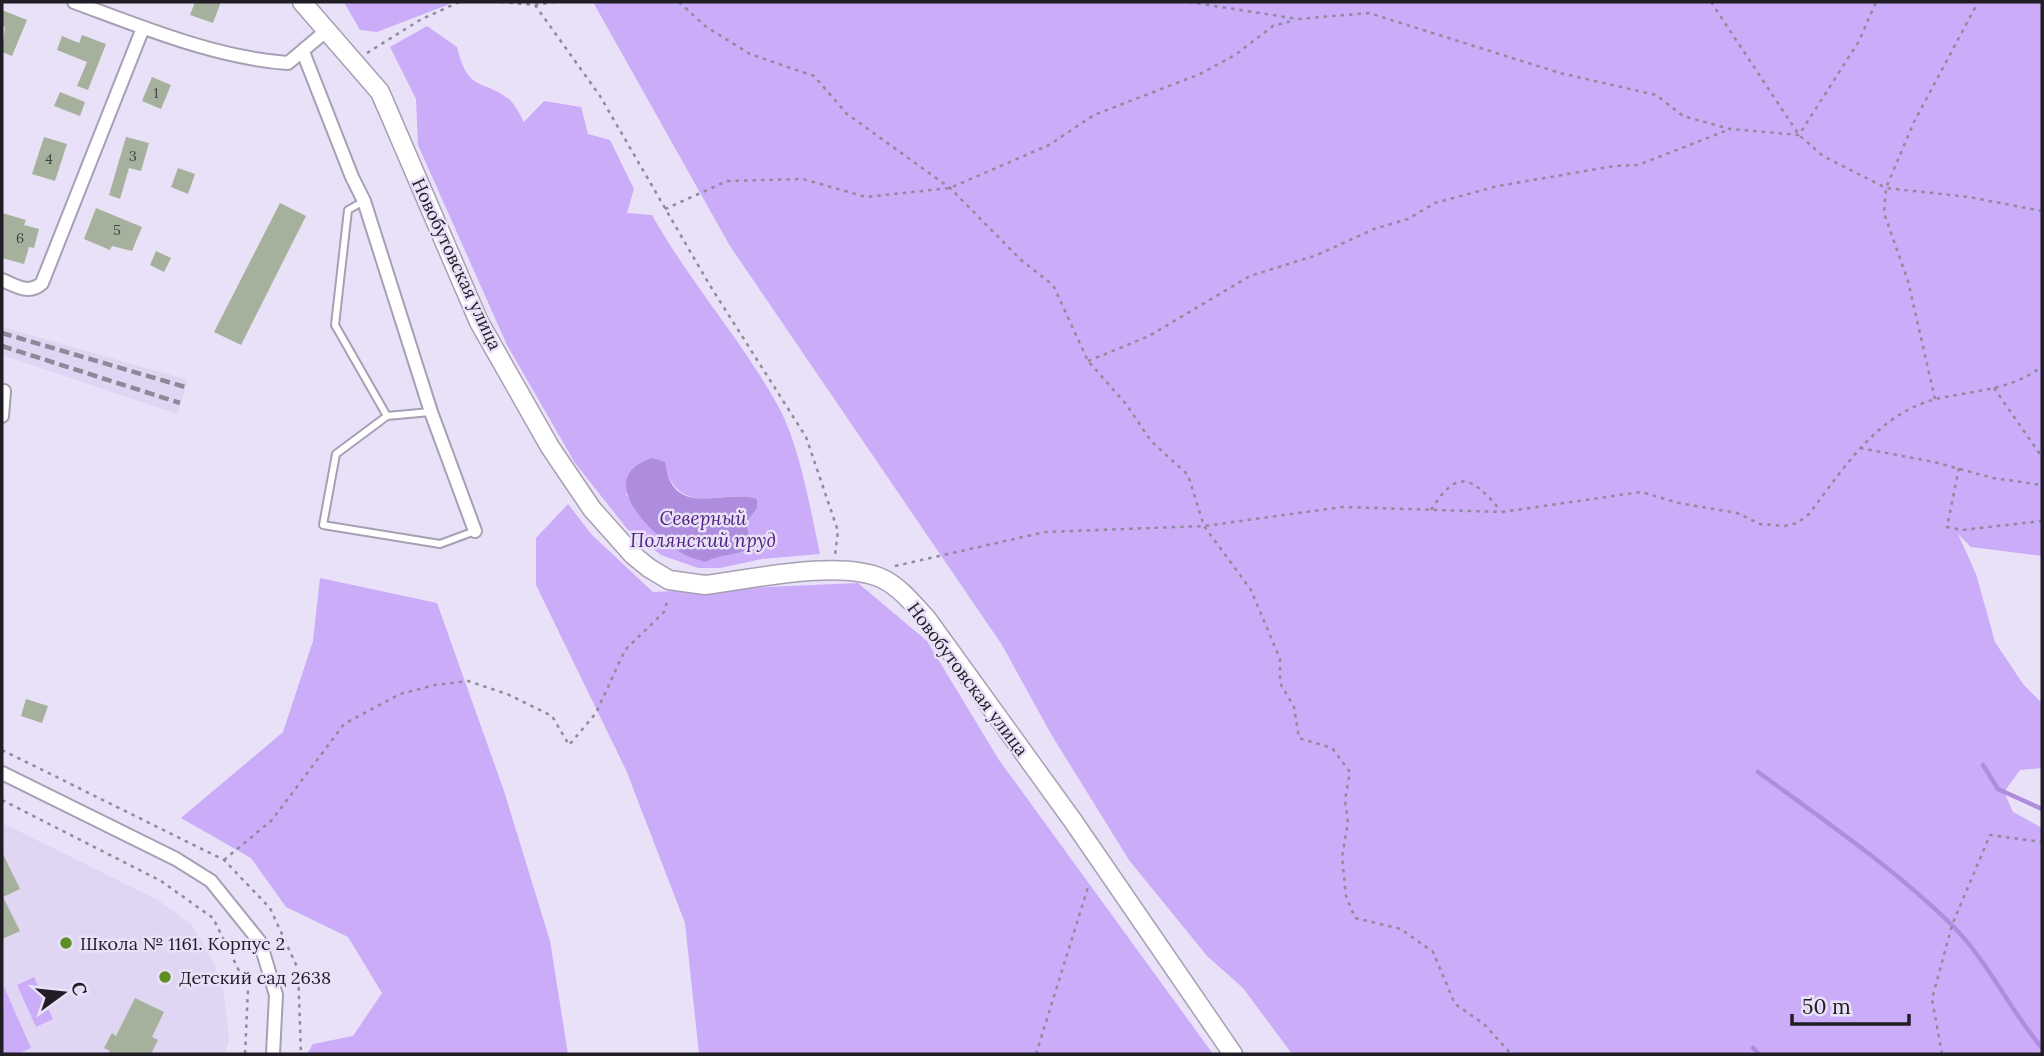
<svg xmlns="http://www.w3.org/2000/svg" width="2044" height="1056" viewBox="0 0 2044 1056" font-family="Lora,serif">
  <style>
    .built { fill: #e0d5f3 }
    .green { fill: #caacf9; fill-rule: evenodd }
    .water { fill: #ae8ddf }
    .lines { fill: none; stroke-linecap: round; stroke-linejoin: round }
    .stream { stroke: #ae8ddf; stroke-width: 4.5 }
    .building { fill: #a5b19c }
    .lane-casing { stroke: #a79fb4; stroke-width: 10 }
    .street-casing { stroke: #a79fb4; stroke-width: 16 }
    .secondary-casing { stroke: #a79fb4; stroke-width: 21 }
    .path { stroke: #908a9a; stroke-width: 2.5; stroke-dasharray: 3.5 5; stroke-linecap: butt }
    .lane { stroke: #fff; stroke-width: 6 }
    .street { stroke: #fff; stroke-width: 12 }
    .secondary { stroke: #fff; stroke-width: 18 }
    .rail { stroke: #8e8898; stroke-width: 4.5; stroke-dasharray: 10 5; stroke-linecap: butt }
    .poi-dot { fill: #5e8e22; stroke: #e9e1f7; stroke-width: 2.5 }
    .labels { text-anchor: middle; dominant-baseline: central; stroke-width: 5; stroke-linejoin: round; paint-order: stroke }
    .number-label { font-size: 14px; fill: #414243 }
    .street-label { font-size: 18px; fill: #201d25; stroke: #e9e1f7 }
    .poi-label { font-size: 18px; fill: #201d25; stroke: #e9e1f7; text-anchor: start }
    .water-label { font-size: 19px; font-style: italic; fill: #4f1f7f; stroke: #e9e1f7 }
  </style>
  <rect width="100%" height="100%" fill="#e9e1f7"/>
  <path class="built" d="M2 327 188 380 177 414 2 355Z
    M2 823 158 900 192 925 213 961 224 994 229 1040 225 1054H2Z"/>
  <path class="green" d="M344 2H455L377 32 360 30Z
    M593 2H2042V556L1971 547 1958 534 1976 574 1995 642 2023 684 2042 703V768L2020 770 2004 792 2013 812 2042 828V1054H1292L1243 988 1207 956 1129 860 1051 734 1002 645 730 246Z
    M427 26 457 47C468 92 480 78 509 99 515 104 520 115 524 122L544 101 581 107 588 134 610 140 634 189 627 213 652 215C689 281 740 338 777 404 800 445 810 508 820 554L762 559 720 568H698L661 555 628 530 575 463 507 345 418 145 416 99 390 47ZM667 474C687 517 724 488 757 499V508L746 523 753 548 745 552 718 555 649 525 626 494Z
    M568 504 592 535 653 592 858 583 927 641 999 760 1213 1054H699L685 923 626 770 536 585V538Z
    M320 578 437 603 504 791 550 941 568 1054H307L313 1044 353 1036 382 993 348 937 286 907 251 858 181 818 283 732 313 641Z
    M34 977 53 1019 36 1027 17 985Z
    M4 987 31 1048 18 1054H2Z"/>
  <path class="water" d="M652 458 665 462C672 521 724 488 757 499V508L746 523 753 548C737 556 721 553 705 562 697 559 687 557 680 552 649 533 593 477 652 458Z"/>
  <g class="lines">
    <path class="stream" d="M1983 765 1998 789 2042 809
      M1758 772C1824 820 1892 867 1951 924 1988 961 2009 1009 2042 1048
      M1753 1048 1759 1054"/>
  </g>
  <path class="building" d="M195 2H221L213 23 190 15Z
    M2 10 27 20 12 56 2 52 5 27 2 26Z
    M82 35 106 44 88 90 77 86 87 62 57 50 62 36 79 43Z
    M152 77 171 85 161 109 142 101Z
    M60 92 85 102 80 116 54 106Z
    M44 137 67 144 55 181 32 174Z
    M126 137 149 143 141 171 129 168 120 199 109 195Z
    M178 168 195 174 188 194 171 187Z
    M280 203 306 216 241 345 214 332Z
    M96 208 142 227 132 251 112 246 110 250 84 239Z
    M2 213 26 220 24 225 39 229 34 248 29 247 24 264 2 258Z
    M156 251 171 258 164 272 150 265Z
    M26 699 48 706 42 723 21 716Z
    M2 852 20 889 3 897 20 931 2 939Z
    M135 998 164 1012 152 1037 158 1040 151 1054H108L110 1051 104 1048 112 1033 116 1036Z"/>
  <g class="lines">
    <defs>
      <path id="lane" d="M364 201 348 210 335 325 387 416 336 454 323 525 440 544 475 531
        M387 416 430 412"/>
      <path id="street" d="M74 2C142 27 216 58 288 63L326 31
        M303 52 352 177 364 201 431 412 475 531
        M2 280C17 286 29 295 42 283L143 28
        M2 416 4 391
        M2 773 176 859 211 881 260 942 276 995 273 1054"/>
      <path id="secondary" d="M302 2 380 92 479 322 550 447 592 509 633 555 649 568 669 580 705 585C752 579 841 559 883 579 901 588 913 604 927 619L1073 821 1233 1054"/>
    </defs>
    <use href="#lane" class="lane-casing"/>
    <use href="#street" class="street-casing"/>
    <use href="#secondary" class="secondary-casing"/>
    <path class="path" d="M501 2 535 5 554 2
      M679 2 705 26 750 54 814 76 847 114 950 188 1021 260 1053 285 1088 361 1126 404 1151 441 1188 475 1204 526 1251 590 1280 659V683L1294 707 1299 738 1332 748 1350 772 1345 800 1348 822 1342 857 1346 896 1355 918 1401 929 1433 952 1455 1004 1484 1024 1511 1054
      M804 2H808
      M1189 2 1298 19 1369 13 1560 73 1656 95 1683 116 1730 129 1799 135 1859 41 1876 2
      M1711 2 1799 135 1823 156 1886 188 1969 197 2042 211
      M535 5 600 96 709 284 806 437 838 531 835 555
      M367 53 420 20 459 2
      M665 209 727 181 803 179 866 197 950 188 1049 145 1094 115 1200 74 1235 55 1273 26 1295 20
      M1088 361 1149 336 1250 276 1317 255 1374 229 1408 219 1435 203 1498 186 1614 166 1638 165 1728 130
      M1994 388 2042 457
      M1935 399 1908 281 1884 213 1886 188 1914 122 1978 2
      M1860 448 1934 462 1993 478 2042 485
      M1959 468 1947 527 1962 530 2042 521
      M1431 510C1458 467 1472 477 1501 511
      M895 566 1045 532 1204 526 1342 507 1502 512 1641 492 1679 503 1737 513 1760 524 1785 526 1797 523 1808 515C1844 469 1875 415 1936 399 1970 391 2014 390 2042 366
      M2 750 224 860 270 908 298 969 301 1054
      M2 800 161 881 213 918 248 989 245 1054
      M224 860 272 820 344 724 400 694 435 685 468 681 507 694 552 716 569 745 596 713 625 650 664 612 668 598
      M1036 1054 1089 884
      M1942 1054 1932 999 1952 925 1990 835 2042 842"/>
    <use href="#lane" class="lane"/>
    <use href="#street" class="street"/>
    <use href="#secondary" class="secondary"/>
    <path class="rail" d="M2 333 185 387
      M2 346 180 403"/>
  </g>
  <g class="poi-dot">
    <circle cx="66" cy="943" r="7"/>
    <circle cx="165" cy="977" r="7"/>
  </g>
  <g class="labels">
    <g class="number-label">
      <text x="156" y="93">1</text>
      <text x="133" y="156">3</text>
      <text x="49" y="159">4</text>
      <text x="117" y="230">5</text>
      <text x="20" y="238">6</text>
    </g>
    <g class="street-label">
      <text transform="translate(457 264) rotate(65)">Новобутовская улица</text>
      <text transform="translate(968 679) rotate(53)">Новобутовская улица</text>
    </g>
    <g class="poi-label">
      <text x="80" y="943">Школа № 1161. Корпус 2</text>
      <text x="179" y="977">Детский сад 2638</text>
    </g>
    <g class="water-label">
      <text x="703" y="518">Северный<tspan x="703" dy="22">Полянский пруд</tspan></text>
    </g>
  </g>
  <rect width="2044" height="1056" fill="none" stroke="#201d25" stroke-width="7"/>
  <g transform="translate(63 993) rotate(75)" stroke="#e9e1f7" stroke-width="5" paint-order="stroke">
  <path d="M0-5L12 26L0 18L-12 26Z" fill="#201d25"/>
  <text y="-10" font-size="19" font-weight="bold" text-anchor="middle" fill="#201d25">С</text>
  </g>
  <path d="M1792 1014v10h117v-10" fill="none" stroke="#201d25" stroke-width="3.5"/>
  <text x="1802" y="1014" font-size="21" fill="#201d25" stroke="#e9e1f7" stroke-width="5" paint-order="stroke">50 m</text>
</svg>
